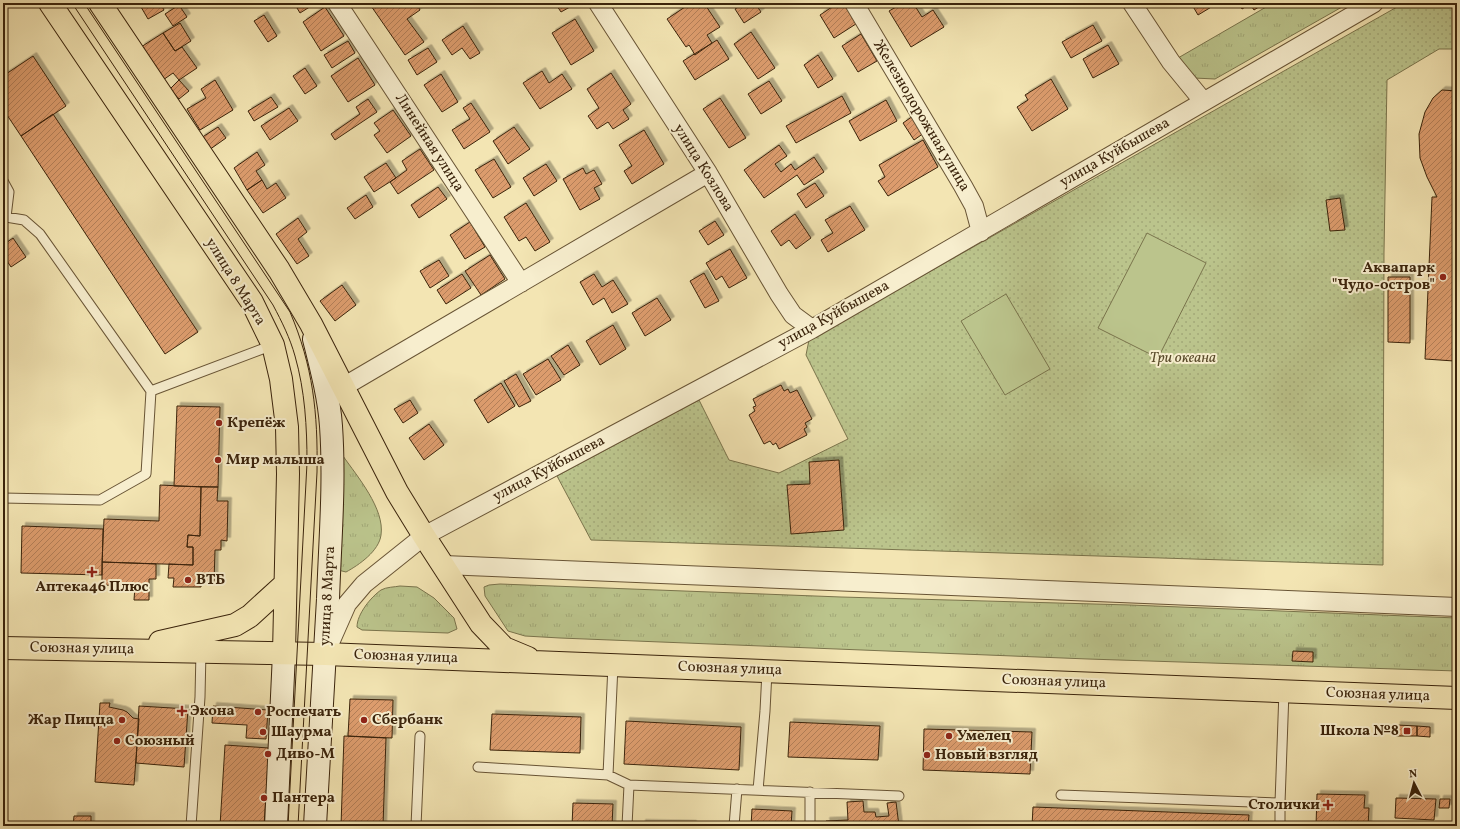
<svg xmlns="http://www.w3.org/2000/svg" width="1460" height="829" viewBox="0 0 1460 829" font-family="Vollkorn,serif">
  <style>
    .grass { fill: url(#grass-tufts); stroke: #7a744c }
    .park { fill: url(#park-dots); stroke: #7a744c }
    .pitch { fill: #bbc48c; stroke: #7a744c }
    .building { fill: url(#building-hatch); stroke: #3a230b; filter: url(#shadow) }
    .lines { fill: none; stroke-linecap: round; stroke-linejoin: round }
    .lane-casing { stroke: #685435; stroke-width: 11 }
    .street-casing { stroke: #685435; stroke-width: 20 }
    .secondary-casing { stroke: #3a230b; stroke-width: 24 }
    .primary-casing { stroke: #3a230b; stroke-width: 24 }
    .lane { stroke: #f7eece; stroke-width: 9 }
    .street { stroke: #f7eece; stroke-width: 18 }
    .secondary { stroke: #f7eece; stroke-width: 22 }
    .primary { stroke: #f3e5b3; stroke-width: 22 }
    .tram { stroke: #3a230b; stroke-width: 1 }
    .poi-dot { fill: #8f2418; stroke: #f7eece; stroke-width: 1.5 }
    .labels { text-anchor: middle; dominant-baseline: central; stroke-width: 4; stroke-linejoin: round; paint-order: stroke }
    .street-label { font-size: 15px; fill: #3a230b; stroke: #f7eece }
    .poi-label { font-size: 15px; font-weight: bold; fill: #3a230b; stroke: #f7eece; text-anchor: start }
    .park-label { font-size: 15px; font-style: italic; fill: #5a4b2b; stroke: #f7eece }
  </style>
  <defs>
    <pattern id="grass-tufts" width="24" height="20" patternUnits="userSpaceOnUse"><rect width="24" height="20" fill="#bbc48c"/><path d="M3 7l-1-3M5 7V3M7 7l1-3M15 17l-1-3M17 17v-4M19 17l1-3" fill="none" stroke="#a2a877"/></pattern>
    <pattern id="park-dots" width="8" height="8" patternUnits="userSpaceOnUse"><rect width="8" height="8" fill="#bbc48c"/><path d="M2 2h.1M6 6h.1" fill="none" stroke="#a2a877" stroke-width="1.8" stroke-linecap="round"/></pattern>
    <pattern id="building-hatch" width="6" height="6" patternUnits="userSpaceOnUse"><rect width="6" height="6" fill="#dc9c6d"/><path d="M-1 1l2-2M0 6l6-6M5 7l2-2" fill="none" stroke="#b37f58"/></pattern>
    <filter id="shadow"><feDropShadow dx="3.5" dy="-3.5" stdDeviation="0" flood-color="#0004"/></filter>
  </defs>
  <rect width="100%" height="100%" fill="#f3e5b3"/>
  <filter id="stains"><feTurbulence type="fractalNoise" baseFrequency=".005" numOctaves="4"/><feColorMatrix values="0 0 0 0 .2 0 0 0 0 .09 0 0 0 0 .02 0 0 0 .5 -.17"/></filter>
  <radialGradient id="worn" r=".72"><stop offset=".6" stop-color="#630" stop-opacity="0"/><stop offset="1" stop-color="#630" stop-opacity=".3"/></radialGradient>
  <path class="grass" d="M1273 3H1349L1215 79 1194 78 1178 58Z
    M343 456C357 476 385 509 381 535 379 551 359 565 346 572L338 570Z
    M500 584 841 597 1130 605 1457 618V671L1088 659 560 638 525 636 508 631 485 596 484 587 489 585Z
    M400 586 417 587 434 598 454 618 457 629 448 633 362 630 357 627C357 614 371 597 381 590 386 587 395 587 400 586Z"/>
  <path class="park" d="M1404 3H1457V49H1439L1387 80 1384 252 1383 565 591 540 557 476 699 400 729 460 779 473 848 439 806 355 809 340Z"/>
  <path class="pitch" d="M1147 233 1206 263 1158 358 1098 328Z
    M1006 294 1050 369 1005 395 961 321Z"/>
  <path class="building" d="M148 3H160L164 10 148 19 141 7Z
    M294 3H316L300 13Z
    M369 3H416L420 10 407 19 424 42 405 55Z
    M555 3H577L561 12Z
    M691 3H704L720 27 707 35 712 43 695 55 689 45 686 47 667 19Z
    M745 3H755L761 12 744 23 735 9Z
    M838 3H846L859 22 834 38 820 15Z
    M893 3H913L922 17 933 10 944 27 911 47 889 11 896 7Z
    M1191 3H1218L1198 15Z
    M1239 3H1265L1254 10 1250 4 1242 9Z
    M179 5 187 17 173 26 165 14Z
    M325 7 344 36 321 51 303 22Z
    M264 15 277 36 268 42 254 21Z
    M575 19 594 51 571 65 552 33Z
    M180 23 191 41 175 51 163 33Z
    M1093 25 1102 41 1071 58 1062 42Z
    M463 26 480 53 470 59 462 48 452 55 442 40Z
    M751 32 775 68 758 79 734 44Z
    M163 33 175 51 182 47 197 68 179 80 173 73 163 80 141 47Z
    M861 34 877 61 858 72 842 46Z
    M717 40 729 59 695 80 683 61Z
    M348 41 355 53 332 68 324 55Z
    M1108 45 1119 64 1093 78 1083 59Z
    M428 48 437 62 417 75 408 60Z
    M818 55 833 79 818 88 804 65Z
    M33 56 66 106 21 136 3 109V76Z
    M358 58 375 85 348 102 331 76Z
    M305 68 317 86 305 94 293 76Z
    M542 71 549 83 562 74 572 89 540 109 523 83Z
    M611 73 631 104 623 110 629 119 613 129 608 122 597 129 588 116 599 108 587 89Z
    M441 74 458 102 442 112 424 85Z
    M1051 79 1068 109 1032 131 1017 107 1028 100 1025 95Z
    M179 80 189 91 179 99 170 89Z
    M215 80 233 110 200 130 187 109 206 98 201 89Z
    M769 81 782 101 761 114 748 94Z
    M1442 90 1457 91V357L1454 361 1425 359 1432 197H1437L1427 177 1420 158 1419 134 1425 112 1433 98Z
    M842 96 851 113 796 143 786 126Z
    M271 97 278 107 254 121 248 111Z
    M720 98 746 138 729 148 703 109Z
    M368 99 377 112 335 140 331 134 360 114 356 107Z
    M886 100 897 121 860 141 849 121Z
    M471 103 490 132 464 149 452 130 470 119 463 108Z
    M289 108 298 121 270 140 261 126Z
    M393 110 411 136 387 153 374 135 380 131 374 123Z
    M53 114 198 332 165 354 21 136Z
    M913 116 924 133 914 140 903 123Z
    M218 127 226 138 209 150 201 138Z
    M514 127 530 149 508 164 493 141Z
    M644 130 664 164 632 184 624 171 632 166 619 145Z
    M923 140 938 167 888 196 878 181 885 177 879 165Z
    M779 145 787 156 775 164 781 172 791 164 795 170 814 157 824 172 804 185 797 175 764 198 744 170Z
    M420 149 434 170 398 194 390 182 407 170 402 161Z
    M257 152 265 165 256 171 262 180 247 190 234 168Z
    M494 159 511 187 493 198 475 170Z
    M386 163 396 178 374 192 364 177Z
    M546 164 557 181 534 196 523 178Z
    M583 168 586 174 594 170 602 184 594 188 600 199 580 210 563 179Z
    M262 180 267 189 276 183 286 198 263 213 247 190Z
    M815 183 824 196 806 208 797 194Z
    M438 187 447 199 419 218 411 205Z
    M366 195 373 207 355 219 347 208Z
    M1340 198 1345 230 1330 231 1326 200Z
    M526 203 550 242 535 251 526 237 519 241 504 217Z
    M850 206 865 230 828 252 821 240 833 233 825 220Z
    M795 214 811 238 796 249 789 240 781 246 771 231Z
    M298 218 307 232 298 239 309 256 297 264 276 234Z
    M715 221 724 235 708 245 699 231Z
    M470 222 485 247 465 259 450 235Z
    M13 238 26 257 11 267 3 255V245Z
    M730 249 747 278 729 288 722 276 716 280 706 263Z
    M490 255 505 279 481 295 465 271Z
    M439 260 449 276 430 288 420 271Z
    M704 273 719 301 705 308 690 281Z
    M462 274 471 288 446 304 437 290Z
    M594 274 602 287 613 280 628 304 612 313 604 298 593 305 580 282Z
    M1388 277H1410V343L1388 342Z
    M342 285 356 305 335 321 320 301Z
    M657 298 671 320 645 336 632 313Z
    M613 325 626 349 600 365 586 341Z
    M568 345 580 365 564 375 551 356Z
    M548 359 561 380 536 395 523 374Z
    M516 374 531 401 519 407 504 381Z
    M501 383 515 406 488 423 474 400Z
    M781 385 784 391 788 389 790 393 797 390 812 419 805 423 807 427 804 429 807 435 779 449 776 443 773 445 770 441 764 444 749 415 755 411 753 407 756 406 753 399Z
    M410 400 418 413 403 423 394 409Z
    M177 406 220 407 218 487 174 486Z
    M429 424 444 445 424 460 409 438Z
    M839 460 844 530 791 534 787 485 810 484 809 462Z
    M160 485 201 487 200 536 188 535 187 547H193V565L102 562 104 519 159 521Z
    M201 487H218L217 501H228L227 541 221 540V550H215L214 582H201V587H173L174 578H168L169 564 193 565V547H187L188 535 200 536Z
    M22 526 103 529 102 575 21 573Z
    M102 562 156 564V579H149V600H134L135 586 102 585Z
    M1293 651 1313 652V662L1292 661Z
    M350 699 393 700 392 738 348 736Z
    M100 703H110L109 707 123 710 127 712 133 718 139 719 134 785 95 782Z
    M139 706 188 709 184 767 136 763Z
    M213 706 268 710 266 739 246 738 247 725 212 723Z
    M492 714 581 717 580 753 490 750Z
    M626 721 741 727 739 770 624 764Z
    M790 722 880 726 878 760 788 757Z
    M1397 725 1417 726V736H1396Z
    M1417 726 1430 727V737L1417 736Z
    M924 729 1032 732 1030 774 923 770Z
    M344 736 386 738 383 826H341Z
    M225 745 269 748 264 826H220Z
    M1317 794 1365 795 1364 808H1369L1368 826H1316Z
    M1396 798 1436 799 1434 820 1395 818Z
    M1440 799H1450L1449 808H1439Z
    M863 801 864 812H875L876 817 889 816 887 803 896 802 899 826H827L826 821 848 820 847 802Z
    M573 803 613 804 612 826H572Z
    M1033 807 1249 815 1248 826H1032Z
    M752 809 792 811 791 826H751Z
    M74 816H91V826H73Z
    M642 823 693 824V826H642Z"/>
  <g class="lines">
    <defs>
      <path id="lane" d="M3 181 9 192 6 217 24 220 40 234 151 391
        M3 498 100 500 146 474 151 391 273 345
        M478 767 608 775 629 785
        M608 775 613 665
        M758 790 765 711 767 671
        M1061 795 1280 803 1284 691
        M191 826 200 697 201 651
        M416 826 420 736
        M627 826 629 785 899 796
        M734 826 737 789
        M810 826V792
        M1280 826V803"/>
      <path id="street" d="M337 3 521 283
        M598 3 708 173 779 294 793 315 812 329
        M854 3 963 186 974 206 981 232
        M1132 3 1171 62 1203 101
        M343 387 708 173
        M444 565 1457 607
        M328 647 347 604 364 584 424 536 812 329 1374 3"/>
      <path id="secondary" d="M314 339C321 367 329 397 331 426 335 483 330 541 328 599 324 674 319 750 315 826
        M276 826 284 653"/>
      <path id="primary" d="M50 3 252 302 273 345 281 379 287 427 288 474 284 653
        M100 3 279 270 311 324 397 492 424 536 481 624 504 648 528 658
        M160 642 235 625 250 616 285 584
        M3 648 325 654 1457 698"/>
    </defs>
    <use href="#lane" class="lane-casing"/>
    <use href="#street" class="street-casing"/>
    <use href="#secondary" class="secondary-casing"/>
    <use href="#primary" class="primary-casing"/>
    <use href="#lane" class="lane"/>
    <use href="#street" class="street"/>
    <use href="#secondary" class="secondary"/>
    <use href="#primary" class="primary"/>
    <path class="tram" d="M72 3 273 305C282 322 290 338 295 356 305 391 307 427 307 463L288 826
      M84 3 290 312C313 366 318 413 317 472L298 826"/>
  </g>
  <g class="poi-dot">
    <circle cx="1443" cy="277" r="4"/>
    <circle cx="219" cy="423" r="4"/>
    <circle cx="218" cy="460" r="4"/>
    <path d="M90 566h4v4h4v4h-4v4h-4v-4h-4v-4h4z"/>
    <circle cx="188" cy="580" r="4"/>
    <path d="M180 705h4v4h4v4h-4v4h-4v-4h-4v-4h4z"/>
    <circle cx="258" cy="712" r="4"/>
    <circle cx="122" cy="720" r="4"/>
    <circle cx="364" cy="720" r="4"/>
    <rect x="1403" y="727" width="8" height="8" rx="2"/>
    <circle cx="263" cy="732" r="4"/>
    <circle cx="949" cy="736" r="4"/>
    <circle cx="117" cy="741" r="4"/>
    <circle cx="268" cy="754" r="4"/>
    <circle cx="927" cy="755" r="4"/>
    <circle cx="264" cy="798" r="4"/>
    <path d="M1326 799h4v4h4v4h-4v4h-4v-4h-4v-4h4z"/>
  </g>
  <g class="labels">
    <g class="street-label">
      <text transform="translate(921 116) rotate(59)">Железнодорожная улица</text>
      <text transform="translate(429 143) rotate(57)">Линейная улица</text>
      <text transform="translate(1115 153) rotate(-30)">улица Куйбышева</text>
      <text transform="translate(703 168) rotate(58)">улица Козлова</text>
      <text transform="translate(235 282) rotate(58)">улица 8 Марта</text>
      <text transform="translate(834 315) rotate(-29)">улица Куйбышева</text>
      <text transform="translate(549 469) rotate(-28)">улица Куйбышева</text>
      <text transform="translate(328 596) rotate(-87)">улица 8 Марта</text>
      <text transform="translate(82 649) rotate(1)">Союзная улица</text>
      <text transform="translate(406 657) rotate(2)">Союзная улица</text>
      <text transform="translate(730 669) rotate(2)">Союзная улица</text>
      <text transform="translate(1054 682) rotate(2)">Союзная улица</text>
      <text transform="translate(1378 695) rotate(2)">Союзная улица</text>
    </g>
    <g class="poi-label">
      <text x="1435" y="268" text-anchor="end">Аквапарк<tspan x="1435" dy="17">"Чудо-остров"</tspan></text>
      <text x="227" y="423">Крепёж</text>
      <text x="226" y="460">Мир малыша</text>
      <text x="196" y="580">ВТБ</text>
      <text x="92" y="587" text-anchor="middle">Аптека46 Плюс</text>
      <text x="190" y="711">Экона</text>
      <text x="266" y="712">Роспечать</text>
      <text x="114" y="720" text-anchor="end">Жар Пицца</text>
      <text x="372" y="720">Сбербанк</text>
      <text x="1399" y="731" text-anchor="end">Школа №8</text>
      <text x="271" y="732">Шаурма</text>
      <text x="957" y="736">Умелец</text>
      <text x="125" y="741">Союзный</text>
      <text x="276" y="754">Диво-М</text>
      <text x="935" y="755">Новый взгляд</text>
      <text x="272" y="798">Пантера</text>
      <text x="1320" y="805" text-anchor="end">Столички</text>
    </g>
    <g class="park-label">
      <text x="1183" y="358">Три океана</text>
    </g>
  </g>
  <rect width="1460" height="829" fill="none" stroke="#f3e5b3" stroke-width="16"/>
  <rect x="4" y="4" width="1452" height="821" fill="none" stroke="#3a230b" stroke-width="2"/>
  <rect x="8" y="8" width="1444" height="813" fill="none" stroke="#3a230b"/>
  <g transform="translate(1414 783) rotate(354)" stroke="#f7eece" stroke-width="3" paint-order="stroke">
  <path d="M0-3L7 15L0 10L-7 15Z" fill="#3a230b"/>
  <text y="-6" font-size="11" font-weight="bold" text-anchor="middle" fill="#3a230b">N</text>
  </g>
  <rect width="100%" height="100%" filter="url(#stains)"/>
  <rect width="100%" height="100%" fill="url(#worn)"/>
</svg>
